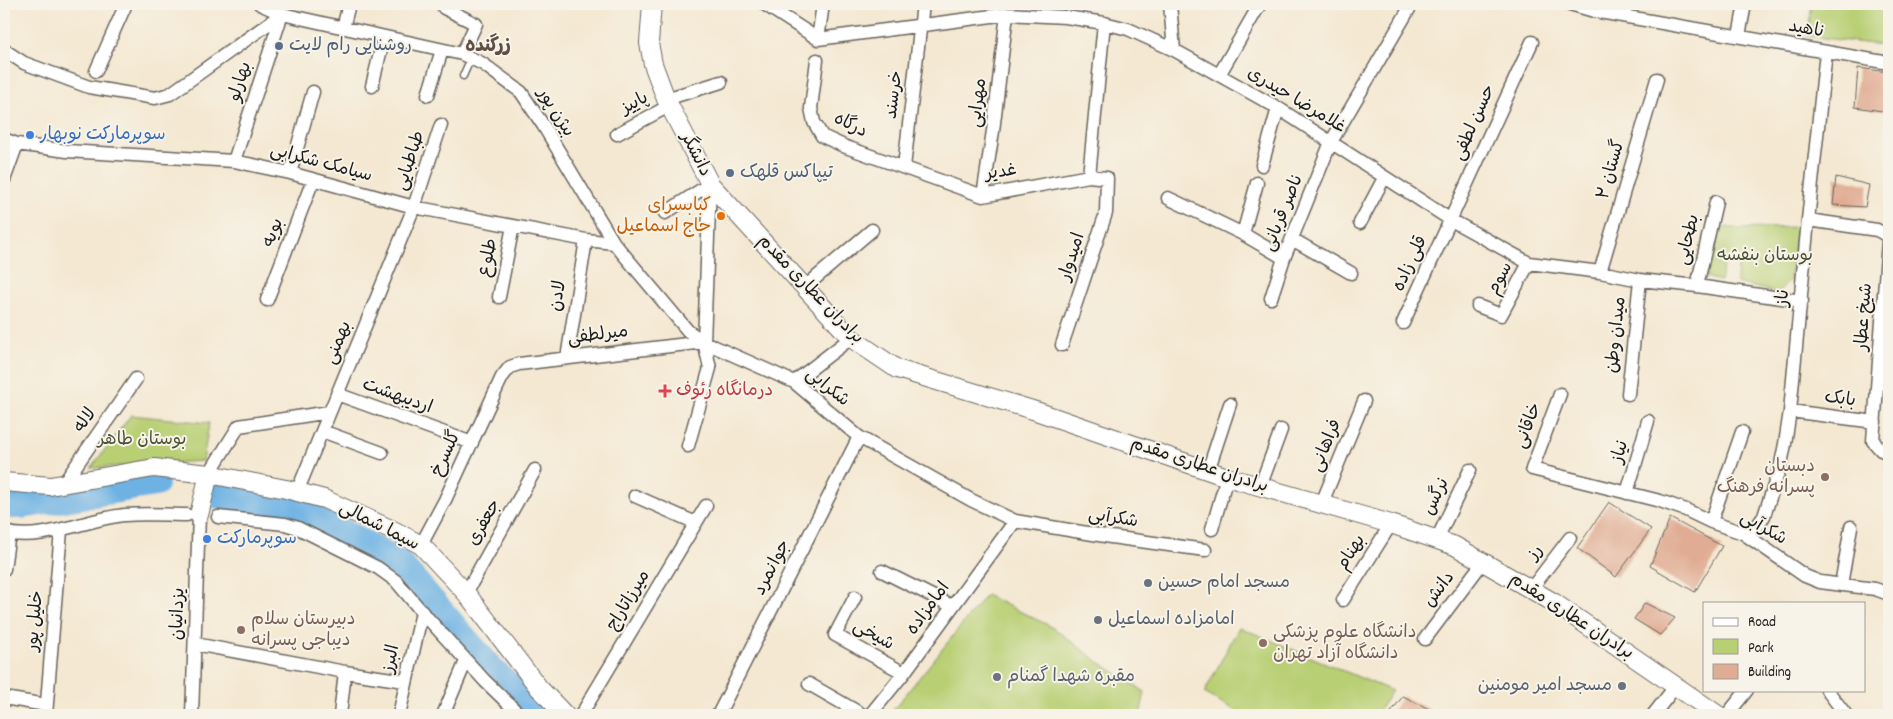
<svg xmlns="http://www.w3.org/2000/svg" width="1893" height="719" viewBox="0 0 1893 719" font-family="Dekko,'Playpen Sans Arabic',sans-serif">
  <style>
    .green { fill: #b8cf73; stroke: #6a7648 }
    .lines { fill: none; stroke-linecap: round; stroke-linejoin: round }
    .river { stroke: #6eb2e4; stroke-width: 28 }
    .building { fill: #e0ac93 }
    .lane-casing { stroke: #68635c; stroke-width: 9 }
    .street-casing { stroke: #68635c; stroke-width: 15 }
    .secondary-casing { stroke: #68635c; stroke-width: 20 }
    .lane { stroke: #fff; stroke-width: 6 }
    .street { stroke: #fff; stroke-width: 12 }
    .secondary { stroke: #fff; stroke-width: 18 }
    .service-dot { fill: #5c6f8a; stroke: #f7f3e8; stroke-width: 2 }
    .shop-dot { fill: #3f7fe0; stroke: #f7f3e8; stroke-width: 2 }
    .food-dot { fill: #e8710a; stroke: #f7f3e8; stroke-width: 2 }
    .health-dot { fill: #e0444e; stroke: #f7f3e8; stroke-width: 2 }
    .education-dot { fill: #8d6e63; stroke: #f7f3e8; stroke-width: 2 }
    .worship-dot { fill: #6b7280; stroke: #f7f3e8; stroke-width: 2 }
    .labels { text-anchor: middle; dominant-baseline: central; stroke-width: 4; stroke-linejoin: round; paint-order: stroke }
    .street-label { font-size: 18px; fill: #1c1c1c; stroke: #f7f3e8 }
    .service-label { font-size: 18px; fill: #4e5e75; stroke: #f7f3e8; text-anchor: start }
    .shop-label { font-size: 18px; fill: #366cbe; stroke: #f7f3e8; text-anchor: start }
    .food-label { font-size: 18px; fill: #c56008; stroke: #f7f3e8; text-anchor: end }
    .park-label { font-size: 18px; fill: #4b5236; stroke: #f7f3e8 }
    .health-label { font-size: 18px; fill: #be3a42; stroke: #f7f3e8; text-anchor: start }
    .education-label { font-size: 18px; fill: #785e54; stroke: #f7f3e8; text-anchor: start }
    .worship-label { font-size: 18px; fill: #5b616d; stroke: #f7f3e8; text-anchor: start }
    .neighbourhood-label { font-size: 19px; font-weight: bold; fill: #614e46; stroke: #f7f3e8 }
  </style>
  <rect width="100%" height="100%" fill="#f7f3e8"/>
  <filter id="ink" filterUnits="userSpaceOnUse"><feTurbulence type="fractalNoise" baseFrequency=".02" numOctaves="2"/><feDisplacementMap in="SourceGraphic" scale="10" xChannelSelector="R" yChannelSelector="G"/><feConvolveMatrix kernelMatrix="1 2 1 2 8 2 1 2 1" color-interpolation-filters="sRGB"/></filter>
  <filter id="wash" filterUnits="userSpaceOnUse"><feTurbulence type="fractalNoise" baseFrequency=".0096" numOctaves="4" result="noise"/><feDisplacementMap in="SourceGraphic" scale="20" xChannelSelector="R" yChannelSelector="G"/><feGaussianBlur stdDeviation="1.12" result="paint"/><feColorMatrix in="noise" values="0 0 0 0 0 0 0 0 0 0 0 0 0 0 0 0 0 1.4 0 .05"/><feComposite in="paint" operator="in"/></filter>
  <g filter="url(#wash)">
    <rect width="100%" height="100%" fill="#f4e8d2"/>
    <path class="green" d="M1812 4H1889V46L1807 36Z
      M1715 225 1738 229 1796 227 1790 280 1778 293 1737 283 1738 262 1724 263 1720 281 1706 277 1707 255Z
      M131 415 209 423 203 461 91 468Z
      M986 595 1052 627 1099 662 1145 692 1140 715H889Z
      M1239 627 1392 691 1376 715H1244L1204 693Z"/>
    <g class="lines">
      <path class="river" d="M220 496 301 508 398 563 493 672 542 715
        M4 505H22L155 483"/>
    </g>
    <g id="blocks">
      <path class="building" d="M1858 68 1889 72V112L1855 107Z
        M1836 177 1869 185 1865 207 1833 205Z
        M1609 502 1651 529 1616 577 1577 548Z
        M1670 518 1722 546 1695 592 1650 566Z
        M1645 603 1675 618 1660 635 1634 619Z
        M1403 696 1441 715H1389Z"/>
    </g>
  </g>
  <g filter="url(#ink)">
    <use href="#blocks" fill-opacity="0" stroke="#68635c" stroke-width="1"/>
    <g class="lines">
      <defs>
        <path id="lane" d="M463 76 471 58"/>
        <path id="street" d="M260 4 282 14 462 54 483 64 521 92 543 125 614 243 688 331 704 342 794 382 859 437 971 500 1015 521 1111 537 1205 550
          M764 4 818 39 1007 14 1066 17 1104 23 1128 29 1174 50 1219 75 1278 108 1451 220 1529 263 1600 272 1640 280 1697 286 1802 301
          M1170 4 1174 50
          M1570 4 1594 11 1889 63
          M444 8 476 24 462 54
          M343 28 349 4
          M1739 36 1745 4
          M818 39 823 4
          M4 50 24 63 89 87 155 98 170 94 282 14
          M817 60 811 108 814 122 822 136 846 147 983 196 1089 176 1107 178 1106 213 1062 345
          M96 71 126 4
          M1219 75 1260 4
          M372 86 384 37
          M428 95 442 50
          M666 99 721 82
          M617 134 669 106
          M4 139 17 144 67 151 234 161 290 173 414 207 586 240 614 243
          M234 161 282 14
          M1262 165 1278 108
          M904 167 923 4
          M290 173 313 92
          M1089 176 1104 23
          M4 180 17 144
          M983 196 993 131 1007 14
          M1168 198 1243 234 1284 258
          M665 213 710 184
          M1808 220 1877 230 1886 235 1888 241 1873 441 1881 450 1889 453
          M1360 223 1384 178
          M1243 234 1257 183
          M1292 239 1351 273
          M1600 272 1657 79
          M1697 286 1716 202
          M805 287 872 230
          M499 297 513 226
          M1271 298 1284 258 1331 142 1412 4
          M267 300 313 180
          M1478 306 1501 315 1529 263
          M1403 323 1532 42
          M567 358 586 240
          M794 382 851 338
          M337 394 472 443
          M1560 394 1532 469 1660 501 1686 510 1711 522 1743 533 1805 576 1820 582 1875 589 1889 594
          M1628 394 1640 280
          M1790 411 1875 422
          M322 431 382 453
          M688 446 710 368 704 342 710 184
          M1208 471 1230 404
          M209 474 239 426 329 412
          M64 483 136 379
          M1260 487 1281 430
          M297 492 414 207 441 125
          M1627 493 1648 421
          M635 496 696 523
          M1321 505 1364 401
          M218 517 285 524 298 528 378 568 396 581 422 612 485 681 520 715
          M1711 522 1742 432
          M1212 529 1227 477
          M4 532C41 543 88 518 125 515 146 513 167 515 187 515
          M1743 533 1751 531 1758 525 1764 516 1781 464 1785 444 1790 411 1808 220 1826 52
          M1437 539 1470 470
          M421 545 445 500 502 377 510 367 519 364 704 342
          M4 569 9 533
          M882 571 952 606
          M1841 585 1851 527
          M1531 589 1570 538
          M466 593 535 470
          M855 597 835 635 904 673
          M1343 600 1391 524
          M1425 639 1483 562
          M195 644 345 672 405 681
          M809 684 863 715
          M1827 690 1846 715
          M4 698 46 705
          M46 715 61 530
          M192 715 199 515
          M340 715 345 672
          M399 715 422 612
          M443 715 466 661
          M581 715 706 506
          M718 715 859 437
          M870 715 904 673 1015 521
          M1653 715 1675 687
          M1727 715 1747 690"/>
        <path id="secondary" d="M652 4 649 43 653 64 666 99 710 184 851 338 897 369 1036 411 1227 477 1391 524 1455 546 1553 602 1718 715
          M4 482 50 486 154 468 209 474 286 489 324 499 395 531 421 545 466 593 539 688 565 715
          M199 515 209 474"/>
      </defs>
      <use href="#lane" class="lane-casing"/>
      <use href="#street" class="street-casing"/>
      <use href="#secondary" class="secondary-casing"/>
      <use href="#lane" class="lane"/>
      <use href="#street" class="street"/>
      <use href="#secondary" class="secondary"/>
    </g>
  </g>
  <g class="service-dot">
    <circle cx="279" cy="46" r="5"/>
    <circle cx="730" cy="173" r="5"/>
  </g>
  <g class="shop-dot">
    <circle cx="30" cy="135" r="5"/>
    <circle cx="207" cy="539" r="5"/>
  </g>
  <circle class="food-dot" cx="721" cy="216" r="5"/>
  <path class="health-dot" d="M662.5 383.5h5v5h5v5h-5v5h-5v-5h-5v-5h5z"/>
  <g class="education-dot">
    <circle cx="1825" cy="477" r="5"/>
    <circle cx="241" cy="630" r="5"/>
    <circle cx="1263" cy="643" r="5"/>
  </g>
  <g class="worship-dot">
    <circle cx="1148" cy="583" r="5"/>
    <circle cx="1098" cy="620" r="5"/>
    <circle cx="997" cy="677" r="5"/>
    <circle cx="1622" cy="686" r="5"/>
  </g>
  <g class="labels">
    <g class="street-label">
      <text transform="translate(1806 30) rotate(10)">ناهید</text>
      <text transform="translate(241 82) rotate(-72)">بهارلو</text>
      <text transform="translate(895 95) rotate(-83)">خرسند</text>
      <text transform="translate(1296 101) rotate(31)">غلامرضا حیدری</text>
      <text transform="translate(979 103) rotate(-83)">مهرایی</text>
      <text transform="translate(635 104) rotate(-28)">پاییز</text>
      <text transform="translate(555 113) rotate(58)">بیژن پور</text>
      <text transform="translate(1475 123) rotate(-66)">حسن لطفی</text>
      <text transform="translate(850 126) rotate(27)">درگاه</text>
      <text transform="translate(695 155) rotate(63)">دانشگر</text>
      <text transform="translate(411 161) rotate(-72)">طباطبایی</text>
      <text transform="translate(321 164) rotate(15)">سیامک شکرابی</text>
      <text transform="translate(1612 170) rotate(-74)">گستان ۲</text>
      <text transform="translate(1001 173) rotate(-8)">غدیر</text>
      <text transform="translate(1284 213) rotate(-68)">ناصر قربانی</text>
      <text transform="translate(274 233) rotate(-69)">بویه</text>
      <text transform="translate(1689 240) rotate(-77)">بطحایی</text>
      <text transform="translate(1073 257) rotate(-72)">امیدوار</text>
      <text transform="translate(489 258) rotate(-79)">طلوع</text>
      <text transform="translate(1411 264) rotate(-65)">قلی زاده</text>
      <text transform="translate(1501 279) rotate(-62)">سوم</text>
      <text transform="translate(810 290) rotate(46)">برادران عطاری مقدم</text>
      <text transform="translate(559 296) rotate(-81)">لادن</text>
      <text transform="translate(1784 298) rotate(-85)">ناز</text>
      <text transform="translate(1865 317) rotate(-86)">شیخ عطار</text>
      <text transform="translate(1617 335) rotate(-84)">میدان وطن</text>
      <text transform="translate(598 336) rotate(-7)">میرلطفی</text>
      <text transform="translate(339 343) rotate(-68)">بهمنی</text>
      <text transform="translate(827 388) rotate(39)">شکرابی</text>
      <text transform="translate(397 397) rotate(20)">اردیبهشت</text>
      <text transform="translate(1840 400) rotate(7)">بابک</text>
      <text transform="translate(86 421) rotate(-55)">لاله</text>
      <text transform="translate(1529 426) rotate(-69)">خاقانی</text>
      <text transform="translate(1327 446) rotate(-68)">فراهانی</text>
      <text transform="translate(1621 452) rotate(-74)">نیاز</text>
      <text transform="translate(447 454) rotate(-65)">گلسرخ</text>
      <text transform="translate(1199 466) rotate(18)">برادران عطاری مقدم</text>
      <text transform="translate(1437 497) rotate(-65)">نرگس</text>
      <text transform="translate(1113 519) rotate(9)">شکرآبی</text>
      <text transform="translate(485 523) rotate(-61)">جعفری</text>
      <text transform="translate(379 527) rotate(27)">سیما شمالی</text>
      <text transform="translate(1763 529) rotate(30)">شکرآبی</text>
      <text transform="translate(1352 553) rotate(-58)">بهنام</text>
      <text transform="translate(1536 553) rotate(-52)">رز</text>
      <text transform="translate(773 568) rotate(-63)">جوانمرد</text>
      <text transform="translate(1440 590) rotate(-53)">دانش</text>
      <text transform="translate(629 601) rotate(-59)">میرزاتاراج</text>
      <text transform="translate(929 609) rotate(-54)">امامزاده</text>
      <text transform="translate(179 614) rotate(-88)">یزدانیان</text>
      <text transform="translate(1571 617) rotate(33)">برادران عطاری مقدم</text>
      <text transform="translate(36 621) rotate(-85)">خلیل‌ پور</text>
      <text transform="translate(873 636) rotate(29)">شیخی</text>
      <text transform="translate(392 659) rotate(-77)">البرز</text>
    </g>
    <g class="service-label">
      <text x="289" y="46">روشنایی رام لایت</text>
      <text x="740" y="173">تیپاکس قلهک</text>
    </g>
    <g class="shop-label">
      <text x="40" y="135">سوپرمارکت نوبهار</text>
      <text x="217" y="539">سوپرمارکت</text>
    </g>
    <g class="food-label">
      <text x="711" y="206">کبابسرای<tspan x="711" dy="21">حاج اسماعیل</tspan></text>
    </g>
    <g class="park-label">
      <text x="1765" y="256">بوستان بنفشه</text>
      <text x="142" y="440">بوستان طاهر</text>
    </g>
    <g class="health-label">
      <text x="676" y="391">درمانگاه رئوف</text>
    </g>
    <g class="education-label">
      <text x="1815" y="467" text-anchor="end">دبستان<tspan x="1815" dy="21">پسرانه فرهنگ</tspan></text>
      <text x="251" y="620">دبیرستان سلام<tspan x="251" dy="21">دیباجی پسرانه</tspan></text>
      <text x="1273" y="633">دانشگاه علوم پزشکی<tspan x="1273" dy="21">دانشگاه آزاد تهران</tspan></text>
    </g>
    <g class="worship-label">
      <text x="1158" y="583">مسجد امام حسین</text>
      <text x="1108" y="620">امامزاده اسماعیل</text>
      <text x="1007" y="677">مقبره شهدا گمنام</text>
      <text x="1612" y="686" text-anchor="end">مسجد امیر مومنین</text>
    </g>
    <g class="neighbourhood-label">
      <text x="488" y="47">زرگنده</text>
    </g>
  </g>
  <rect width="1893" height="719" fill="none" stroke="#f7f3e8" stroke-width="20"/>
  <rect x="1703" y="602" width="162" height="90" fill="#f7f3e8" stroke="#9f9d96"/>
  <rect x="1713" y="618" width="25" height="8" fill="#ffffff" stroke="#9f9d96"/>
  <text x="1748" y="626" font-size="15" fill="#1c1c1c">Road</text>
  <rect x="1713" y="639" width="25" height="15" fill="#b8cf73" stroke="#9f9d96"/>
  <text x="1748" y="652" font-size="15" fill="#1c1c1c">Park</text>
  <rect x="1713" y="664" width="25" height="15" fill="#e0ac93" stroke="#9f9d96"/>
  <text x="1748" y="676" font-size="15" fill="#1c1c1c">Building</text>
</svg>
